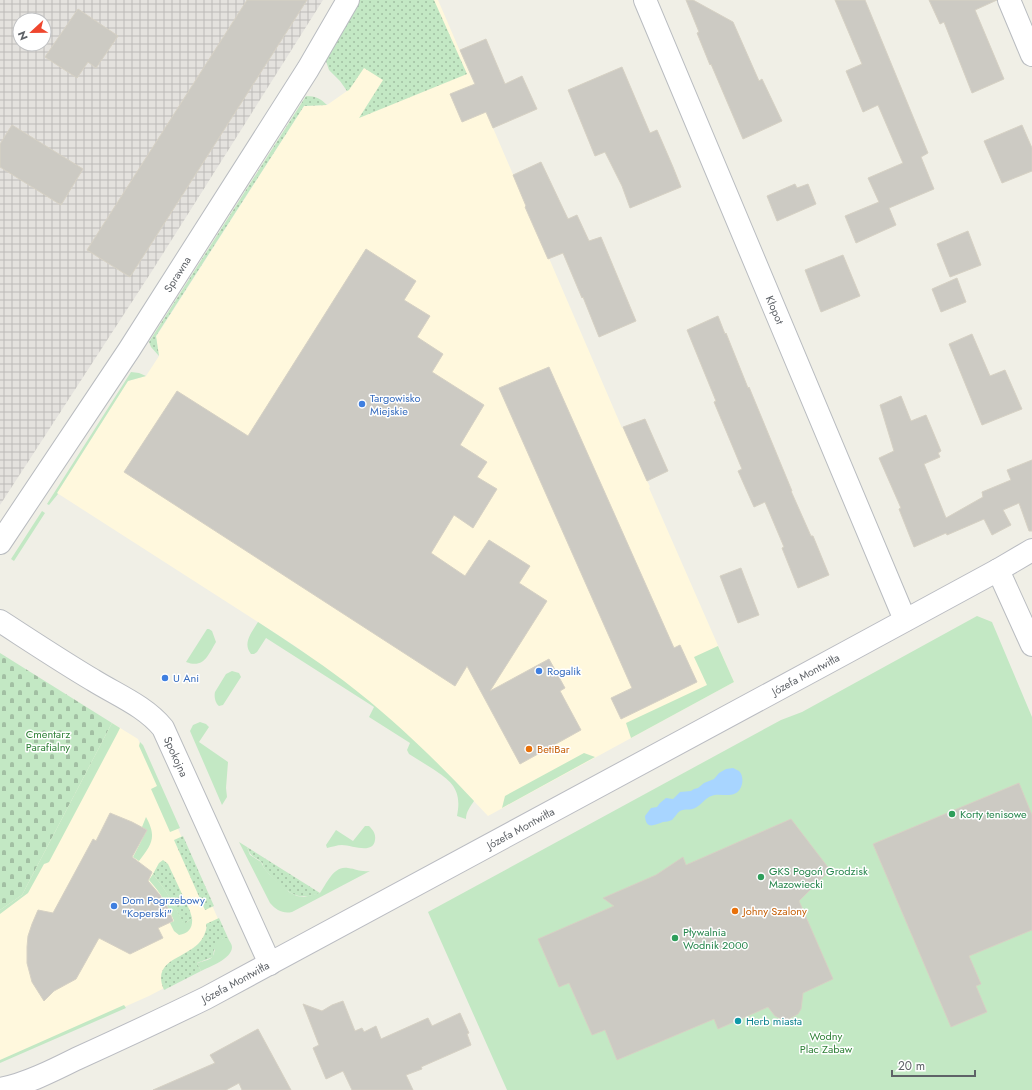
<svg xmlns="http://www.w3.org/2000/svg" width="1032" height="1090" viewBox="0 0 1032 1090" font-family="Jost,sans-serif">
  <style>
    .commercial { fill: #fff8dd }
    .industrial { fill: url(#industrial-grid); fill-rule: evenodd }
    .grass { fill: url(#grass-dots) }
    .cemetery { fill: url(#cemetery-stones) }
    .garden { fill: #c3e8c4 }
    .water { fill: #a8d5ff }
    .building { fill: #cccac3; stroke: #d6d1c4 }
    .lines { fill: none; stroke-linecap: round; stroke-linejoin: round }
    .street-casing { stroke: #b9bcc0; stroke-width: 24 }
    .secondary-casing { stroke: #babcc2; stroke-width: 24 }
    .street { stroke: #fff; stroke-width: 22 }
    .secondary { stroke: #fff; stroke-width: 22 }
    .shop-dot { fill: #3f7fe0; stroke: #fff; stroke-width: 1.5 }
    .food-dot { fill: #e8710a; stroke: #fff; stroke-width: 1.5 }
    .leisure-dot { fill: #2e9e5b; stroke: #fff; stroke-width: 1.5 }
    .culture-dot { fill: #0f9aa8; stroke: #fff; stroke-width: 1.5 }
    .labels { text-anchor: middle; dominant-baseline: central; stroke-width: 3; stroke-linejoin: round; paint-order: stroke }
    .street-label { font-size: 11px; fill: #5e6267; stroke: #fff }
    .shop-label { font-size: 11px; fill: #366cbe; stroke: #fff; text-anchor: start }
    .park-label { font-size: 11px; fill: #318239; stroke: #fff }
    .food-label { font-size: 11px; fill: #c56008; stroke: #fff; text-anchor: start }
    .leisure-label { font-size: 11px; fill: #27864d; stroke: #fff; text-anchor: start }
    .culture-label { font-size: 11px; fill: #0d838f; stroke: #fff; text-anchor: start }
  </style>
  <defs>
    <pattern id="industrial-grid" width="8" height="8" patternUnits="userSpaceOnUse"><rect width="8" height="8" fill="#e4e2de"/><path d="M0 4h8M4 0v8" fill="none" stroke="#bcbbb8"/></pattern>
    <pattern id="grass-dots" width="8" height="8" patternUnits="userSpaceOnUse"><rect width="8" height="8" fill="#c3e8c4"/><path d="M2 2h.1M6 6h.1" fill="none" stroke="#a2bfa3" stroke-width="1.8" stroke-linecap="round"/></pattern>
    <pattern id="cemetery-stones" width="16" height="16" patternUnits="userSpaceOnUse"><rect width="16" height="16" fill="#c3e8c4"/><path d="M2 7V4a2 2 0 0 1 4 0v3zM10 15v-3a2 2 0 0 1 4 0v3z" fill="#a2bfa3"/></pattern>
  </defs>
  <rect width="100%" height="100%" fill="#f0efe6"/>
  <path class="commercial" d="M371 0H438L622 428 623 427 650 487 649 488 734 682 488 816 451 777 400 728 344 682 295 646 258 622 57 493 128 381 146 376 159 356 156 337 304 106 327 105 347 91 335 57Z
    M112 723 138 739 219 921 168 986 149 996 0 1062V910L22 895Z"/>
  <path class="industrial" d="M0 0H323L152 271 0 505ZM20 20H44V44H20Z"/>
  <path class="grass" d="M360 0H434L467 74 359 118 383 80 364 68 349 90 347 91 340 81 329 70 326 61V56L330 45Z
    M306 96C316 96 321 99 327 105L304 106 156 336 159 356 151 347 149 342Z
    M183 836 214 906 205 910 174 840Z
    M247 847 320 893C300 900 292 896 277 882 273 878 268 874 264 868 263 867 263 864 262 863 255 855 252 860 247 847Z
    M163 860 168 864 190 911 192 918 186 923H183C174 904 165 889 153 874L159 863Z
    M219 918 228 938H223L214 950 213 957 197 963 201 971 164 990C149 955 196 960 205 933 206 930 207 928 206 924Z"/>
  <path class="cemetery" d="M0 653 112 723 22 895 0 910Z"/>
  <path class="garden" d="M131 372 139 373 146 376 128 381 57 493 58 494 49 505 47 504Z
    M42 511 45 513 14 561 11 559Z
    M977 616 992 622 1032 717V1090H507L428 912 781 720 802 712Z
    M258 622C287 641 316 660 344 681 391 717 434 758 474 801 470 807 466 812 466 819L457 816C462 791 453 782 433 769 425 764 417 759 409 754L407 750 410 743 369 717 374 707 266 638 257 652 254 654H251C242 643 252 632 258 622Z
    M207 629H209L212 631 216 642C208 655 204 669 186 662Z
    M718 646 734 682 631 738 626 723 707 685 694 657Z
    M232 671 239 673 241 677 223 705 219 706C215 703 214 696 215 692L226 674Z
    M200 722 206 724 209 727 199 742 228 762 226 788 227 797 222 805 190 731 193 725Z
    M112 723 120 728 117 734 49 862 47 863 44 864 28 893 0 914V910L22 895Z
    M140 742 143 745 180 828 170 832 151 789 157 786 139 746Z
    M584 753 595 757 502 808 505 796Z
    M146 817C157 837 152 844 139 861L133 857 147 830 142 827Z
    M365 826H369C373 830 376 834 375 840 373 855 352 845 342 845 337 845 332 847 327 848L326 845 336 830 353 841Z
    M239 842 247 847 250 855 261 862 264 868 269 874 289 892 297 896 304 897 320 893C327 883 334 865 348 868 357 869 359 872 370 871L292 912C283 914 276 910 270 903Z
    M153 874C166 890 174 904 183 922L186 923 192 918C193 927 189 934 179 935L174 931 170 923 174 921C168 906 161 893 149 880Z
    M223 938H228C229 941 232 944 232 947 232 959 209 967 201 971L197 963C214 958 213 960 216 943Z
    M124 1005 126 1008 0 1063V1060Z"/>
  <path class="water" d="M733 768C735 769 737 770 739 771 745 777 743 791 734 794 726 797 717 792 709 797 704 800 701 805 695 808 690 811 685 808 680 811 677 813 675 817 672 820 669 821 666 822 663 822 654 825 646 830 645 816L651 808 657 807 660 803 666 798 673 799 680 792 691 791 694 789 698 788 704 783 714 779 719 773 726 769Z"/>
  <path class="building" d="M247 0H307L130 277 87 250Z
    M686 0H693L733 22 759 81 762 79 782 121 743 139 711 64 710 65 697 33 699 32Z
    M835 0H865L928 153 921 157 934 189 889 208 896 225 856 243 845 216 879 202 868 178 903 163 878 105 863 112 846 71 862 64Z
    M929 0H997L975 10 1004 79 972 93 944 22 940 24Z
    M78 9 118 36 96 68 88 62 77 78 45 57Z
    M486 39 505 84 522 76 537 109 493 128 486 112 462 122 450 94 475 84 460 50Z
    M622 67 650 133 657 130 673 167 681 187 630 208 622 186 605 152 595 156 568 90Z
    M12 125 83 169 61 205 0 167V144Z
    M1022 125 1032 148V171L1002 183 984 141Z
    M541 162 568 219 577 215 589 241 601 237 636 321 599 337 583 297 582 298 563 253 548 259 525 207 526 206 513 175Z
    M795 184 797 188 808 184 816 204 777 221 767 196Z
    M968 231 981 265 950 277 937 244Z
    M366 249 416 281 404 300 430 316 417 337 443 354 432 372 484 405 460 445 487 462 477 477 497 489 473 528 454 515 431 553 465 576 489 540 530 566 519 583 547 601 490 691 549 659 565 688 560 691 581 730 520 764 467 666 455 686 124 472 177 391 248 436Z
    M843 255 860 296 821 312 805 270Z
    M957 278 966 302 941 312 932 289Z
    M718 316 725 334 726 333 748 388 749 387 792 491H791L811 536H813L829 575 798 588 782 548 784 547 765 502 754 507 738 471 742 469 714 402 716 401 687 330Z
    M972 334 990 376 1005 370 1022 409 982 425 949 344Z
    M549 367 674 648 680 645 697 682 621 719 611 698 632 688 499 388Z
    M901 396 911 421 926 415 941 451 938 453 940 457 924 464 946 518 983 497 982 492 1011 480 1007 470 1032 460V531H1029L1019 503 1003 510 1011 525 992 535 984 519 947 535 946 533 914 547 899 509 901 508 879 458 894 451 880 405Z
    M645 419 668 471 647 481 623 427Z
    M741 568 759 615 738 623 720 576Z
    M1019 783 1032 815V930L969 956 981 984 976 986 987 1012 951 1027 873 844Z
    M110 813 132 822 147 830 132 857 152 872 148 881 160 895 168 908 173 921 158 928 163 938 130 954 99 938 76 979 54 991 44 1001 32 982 27 963V947L28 936 32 924 38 910 53 913 93 839 96 841Z
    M791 819 830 870 799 901 833 979 803 993 801 1009 798 1014 789 1019H781L775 1016 768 1007 718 1029 714 1019 617 1060 605 1030 592 1035 569 983 559 987 538 939 614 906 603 898 656 875 683 857 686 865Z
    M343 1001 355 1031 362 1028 364 1032 376 1026 381 1039 428 1018 432 1026 460 1013 469 1033 467 1034 471 1045 421 1067 422 1069 406 1075 413 1090H352L343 1071 326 1079 313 1048 319 1045 303 1004 322 1011 332 1005Z
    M258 1029 291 1090H242L239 1083 226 1090H153L215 1063 210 1055Z"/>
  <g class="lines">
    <defs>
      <g id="street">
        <path id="s1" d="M645 0 905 620"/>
        <path d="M1009 0 1032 55"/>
        <path id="s2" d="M0 543 129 350 308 69 348 0"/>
        <path d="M998 570 1032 645"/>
        <path id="s3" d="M0 621C31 641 61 661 93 680 117 695 145 706 163 728L270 964"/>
      </g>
      <g id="secondary">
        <path id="s4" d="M0 1089C24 1085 54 1070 76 1059 120 1039 163 1019 206 998L847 652 998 570 1032 550"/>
      </g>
    </defs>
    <use href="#street" class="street-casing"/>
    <use href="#secondary" class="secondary-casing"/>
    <use href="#street" class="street"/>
    <use href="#secondary" class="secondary"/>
  </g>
  <g class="shop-dot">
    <circle cx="362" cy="404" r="4"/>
    <circle cx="539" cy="671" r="4"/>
    <circle cx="165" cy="678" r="4"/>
    <circle cx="114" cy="906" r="4"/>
  </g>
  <g class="food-dot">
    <circle cx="529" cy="749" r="4"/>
    <circle cx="735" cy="911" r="4"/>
  </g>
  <g class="leisure-dot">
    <circle cx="952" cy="814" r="4"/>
    <circle cx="761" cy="877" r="4"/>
    <circle cx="675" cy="938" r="4"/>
  </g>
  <circle class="culture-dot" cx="738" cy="1021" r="4"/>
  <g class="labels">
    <g class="street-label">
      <text stroke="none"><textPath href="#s2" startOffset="322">Sprawna</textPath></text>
      <text stroke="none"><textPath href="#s1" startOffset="336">Kłopot</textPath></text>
      <text stroke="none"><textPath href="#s4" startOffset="907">Józefa Montwiłła</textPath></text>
      <text stroke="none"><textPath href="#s3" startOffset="227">Spokojna</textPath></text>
      <text stroke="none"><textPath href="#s4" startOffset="583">Józefa Montwiłła</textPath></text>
      <text stroke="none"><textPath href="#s4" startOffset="259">Józefa Montwiłła</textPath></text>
    </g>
    <g class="shop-label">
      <text x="370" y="398">Targowisko<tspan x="370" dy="13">Miejskie</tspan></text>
      <text x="547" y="671">Rogalik</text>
      <text x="173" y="678">U Ani</text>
      <text x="122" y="900">Dom Pogrzebowy<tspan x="122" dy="13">"Koperski"</tspan></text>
    </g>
    <g class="park-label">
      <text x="48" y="734">Cmentarz<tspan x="48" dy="13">Parafialny</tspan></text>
      <text x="826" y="1036">Wodny<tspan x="826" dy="13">Plac Zabaw</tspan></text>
    </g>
    <g class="food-label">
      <text x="537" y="749">BetiBar</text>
      <text x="743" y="911">Johny Szalony</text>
    </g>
    <g class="leisure-label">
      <text x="960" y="814">Korty tenisowe</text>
      <text x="769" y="871">GKS Pogoń Grodzisk<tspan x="769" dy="13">Mazowiecki</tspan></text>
      <text x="683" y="932">Pływalnia<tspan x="683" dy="13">Wodnik 2000</tspan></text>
    </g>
    <g class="culture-label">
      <text x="746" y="1021">Herb miasta</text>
    </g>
  </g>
  <g transform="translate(32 32) rotate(248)"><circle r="19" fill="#ffffff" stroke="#bfc0c2"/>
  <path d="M0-3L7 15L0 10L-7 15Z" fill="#ef462e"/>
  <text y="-6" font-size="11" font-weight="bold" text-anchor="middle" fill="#5e6267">N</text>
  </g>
  <path d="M892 1070v6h83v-6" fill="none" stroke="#5e6267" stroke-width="2"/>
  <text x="898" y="1070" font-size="12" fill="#5e6267" stroke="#ffffff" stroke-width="3" paint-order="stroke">20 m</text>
</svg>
